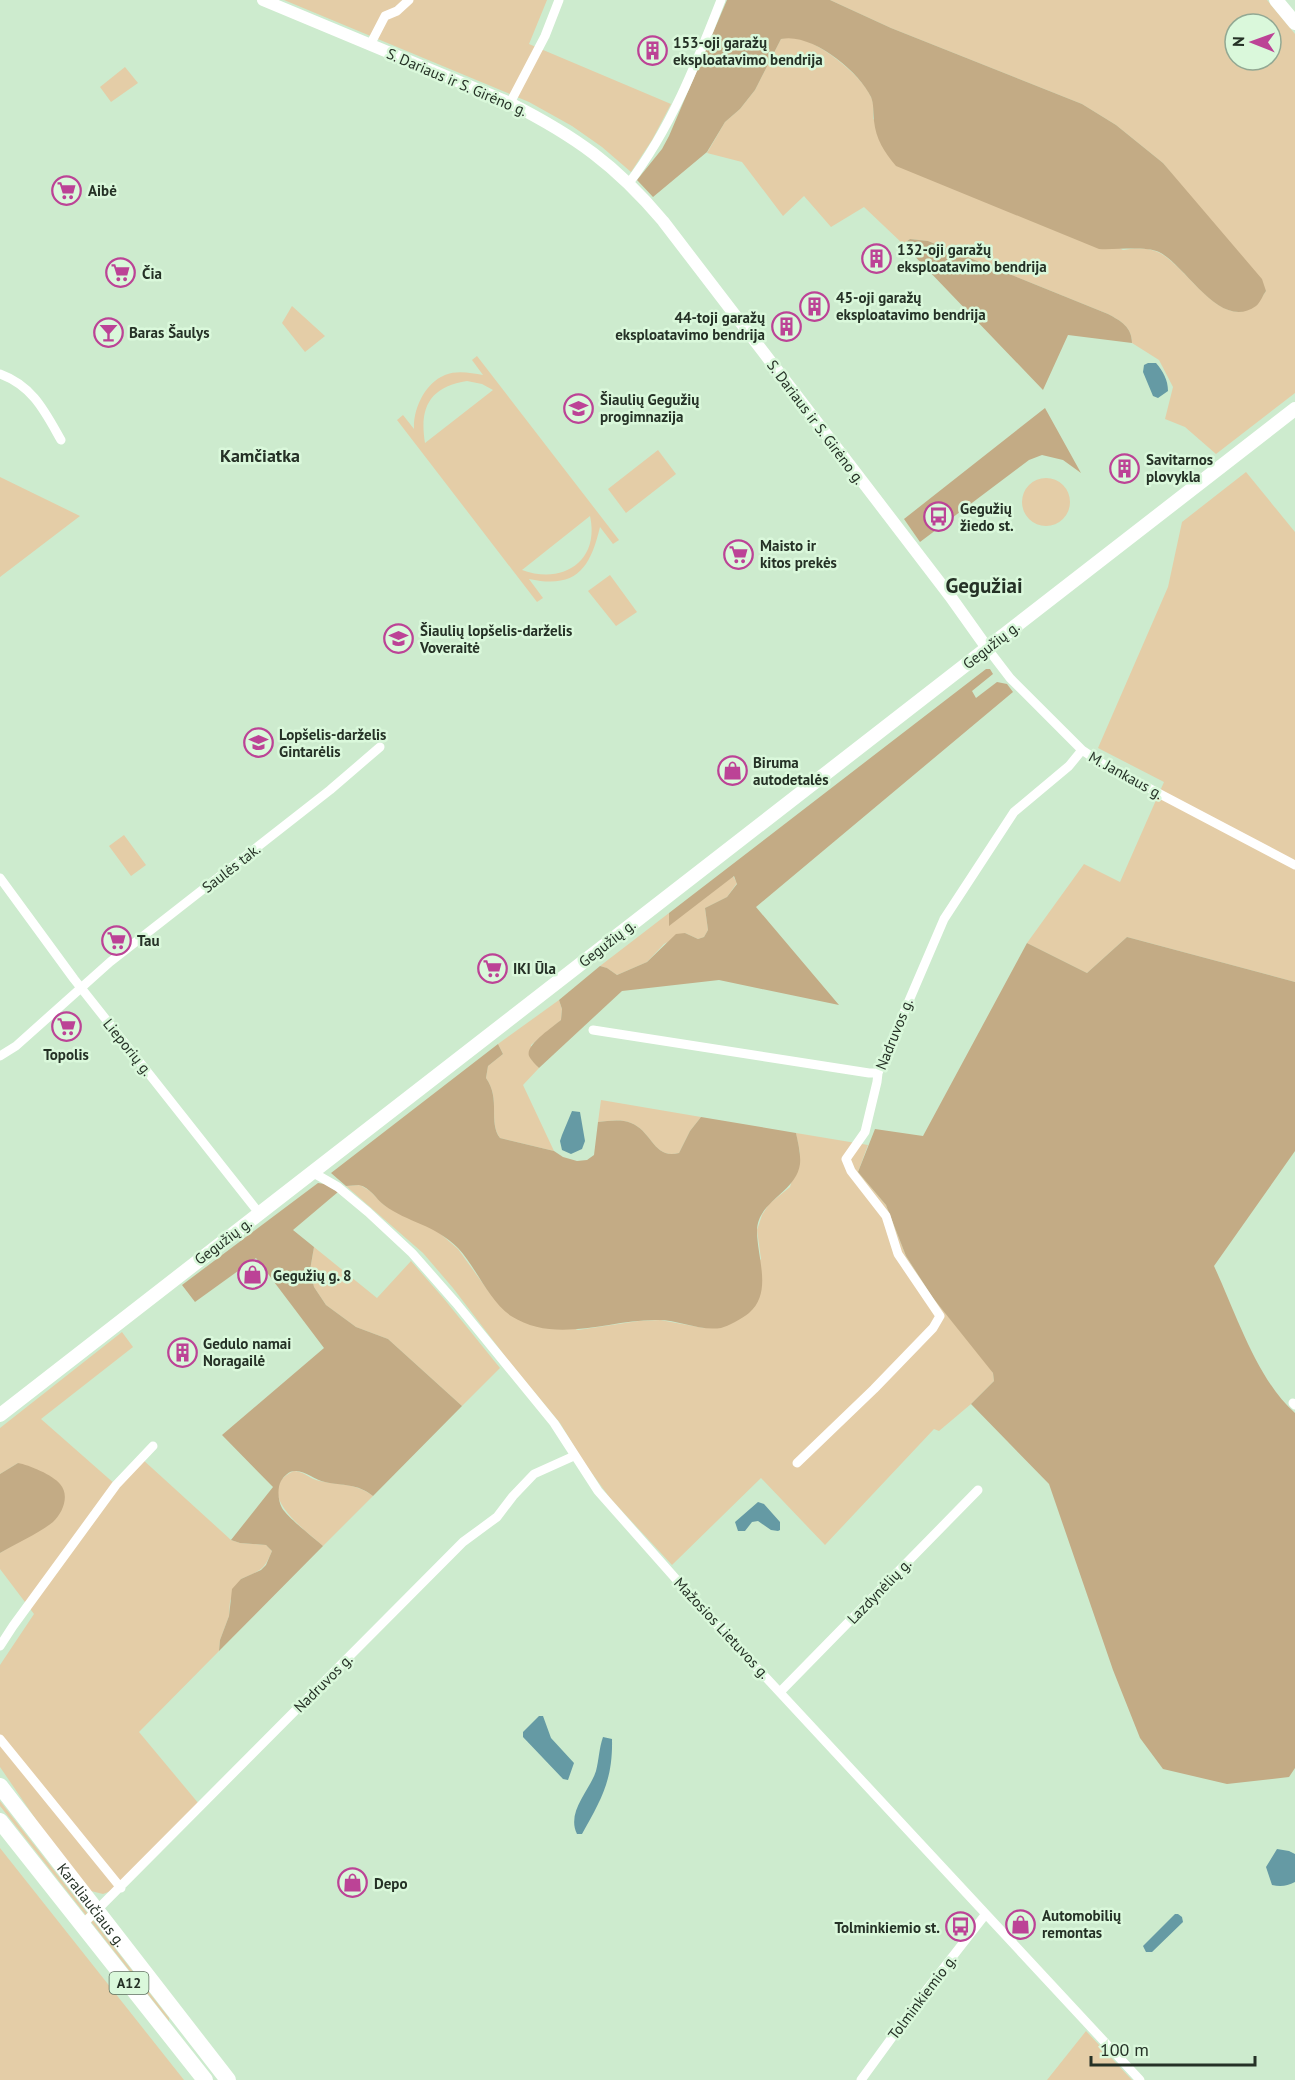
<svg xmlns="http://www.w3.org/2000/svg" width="1295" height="2080" viewBox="0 0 1295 2080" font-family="'PT Sans',sans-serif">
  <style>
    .green { fill: #e4cda7; fill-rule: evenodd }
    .forest { fill: #c3ab85 }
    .water { fill: #659aa4 }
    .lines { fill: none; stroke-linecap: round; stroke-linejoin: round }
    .minor { stroke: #fff; stroke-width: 9 }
    .tertiary { stroke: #fff; stroke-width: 12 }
    .secondary { stroke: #fff; stroke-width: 14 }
    .trunk { stroke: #fff; stroke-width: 16 }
    .labels { text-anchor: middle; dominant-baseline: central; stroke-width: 5; stroke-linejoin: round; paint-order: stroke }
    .shield { fill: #daf8db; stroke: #5b6d5c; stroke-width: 1.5 }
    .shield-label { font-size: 14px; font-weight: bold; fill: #253126 }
    .poi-label { font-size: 15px; font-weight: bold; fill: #253126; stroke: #daf8db; text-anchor: start }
    .street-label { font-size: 15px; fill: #253126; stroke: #daf8db }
    .quarter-label { font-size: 18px; font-weight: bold; fill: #253126; stroke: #daf8db }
    .district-label { font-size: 21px; font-weight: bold; fill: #253126; stroke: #daf8db }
  </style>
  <rect width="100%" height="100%" fill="#cdebce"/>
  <path class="green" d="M284 0H547L529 44 671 104 652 140 631 172 602 147 572 126 529 102Z
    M830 0H1267L1295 34V393L1216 454 1185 427 1165 419 1173 387 1159 360 1132 343C1132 327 1121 321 1108 314L928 241 910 239 903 244 864 207 831 227 804 196 783 216 742 162 707 153 725 122 740 109 755 90 781 39C784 38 787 37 791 37 814 37 865 77 872 99 874 105 873 113 873 119L1123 250C1134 248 1149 247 1160 253 1192 271 1231 348 1266 291L1163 163 1116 125 1082 104 891 28ZM1235 24H1271V60H1235Z
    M125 67 138 83 111 102 100 87Z
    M292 306 325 336 305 352 282 323Z
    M477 356 619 540 613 544 600 527C590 569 576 589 529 579L543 598 537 602 397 420 403 415 414 429C413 409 425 383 445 375 457 370 471 373 483 375L472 360ZM467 381 482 384 493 390 425 443C419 407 430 387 467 381ZM590 516C600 562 562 585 522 570Z
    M658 450 676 474 626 513 608 489Z
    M1246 472 1295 532V982L1127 937 1087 973 1027 943 1084 864 1120 882 1164 782 1098 748 1168 587 1182 522Z
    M0 477 80 516 0 577Z
    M1022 502a24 24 0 1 1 48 0a24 24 0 1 1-48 0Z
    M610 575 637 612 616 626 588 591Z
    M124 835 146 865 131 876 109 846Z
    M733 876 737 883 727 897 705 908 708 930 704 937 698 939 685 933 664 944 647 962 617 975 607 968 600 966 669 913V925Z
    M559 1000 562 1009 561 1020 531 1045V1059L539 1068 523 1085 554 1151 500 1138C488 1121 501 1099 486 1078L488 1066 503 1054 498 1044Z
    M601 1100 701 1117 690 1131 679 1153C654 1160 652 1131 631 1123 621 1119 609 1121 598 1122Z
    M796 1133 868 1145 858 1172 886 1205 906 1256 933 1298 989 1366 993 1373 994 1381 971 1404 939 1431 934 1429 825 1545 761 1478 672 1565 610 1498 585 1464 560 1423 508 1360 453 1288 423 1253 346 1186 360 1185 370 1191 384 1205 436 1230 458 1249 489 1292 578 1330 639 1321 660 1320 704 1328 761 1259 757 1230 762 1215 769 1204 790 1187 800 1153Z
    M314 1247 377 1298 411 1261 445 1300 500 1368 462 1406 388 1339 356 1327 326 1305 314 1287 310 1270Z
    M122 1332 133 1347 41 1419 116 1485 141 1458 231 1540 240 1543 266 1545 272 1551C264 1571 259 1571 241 1579L230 1601 229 1616 220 1640 219 1651 139 1732 199 1804 111 1891 103 1894 91 1891 54 1846 0 1767V1665L34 1614 0 1569V1553L52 1522 18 1463 0 1474V1428Z
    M294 1471C305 1472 307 1477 316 1480 337 1486 355 1482 373 1496L323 1546C305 1530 250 1491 294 1471Z
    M0 1801 169 2018V2021L0 1806Z
    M0 1848 184 2080H0Z
    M1086 2031 1132 2080H1047Z"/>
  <path class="forest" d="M727 0H830L891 28 1082 104 1116 125 1163 163 1262 279 1266 291C1263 295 1260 303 1256 306 1220 332 1187 266 1159 252 1145 246 1116 250 1099 249L896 166C884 152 876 139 874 121 873 113 874 104 871 97 859 71 811 32 781 39L755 90 740 109 725 122 707 152 653 197 637 180 662 149 669 136Z
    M910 239 928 241 1108 314C1121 321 1132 327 1132 343L1068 335 1043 390 903 244Z
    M1045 408 1081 473 1063 460 1042 455 1029 460 920 542 904 519Z
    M986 669H990L993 674 972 691 976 698 997 682 1007 684 1013 692 756 907 839 1005 719 980 622 991 539 1068C536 1065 531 1060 529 1056 525 1045 553 1027 561 1020L562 1009 559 1000 600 966 607 968 617 975 647 962 676 934 685 933 698 939 704 937 708 930 705 908 727 897 737 884 734 876 669 926V913Z
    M1127 937 1295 982V1151L1214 1266C1235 1311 1257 1380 1295 1413V1768L1289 1777 1227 1784 1163 1769 1140 1738 1113 1670 1049 1484 971 1404 994 1381 993 1373 933 1298 906 1256 886 1205 858 1172 875 1129 923 1136 1027 943 1087 973Z
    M498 1044 503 1054 488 1066 486 1078C501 1099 488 1122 500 1138L554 1151 563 1157 577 1161 587 1160 594 1155 598 1122C609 1121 621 1119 631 1123 652 1131 654 1160 679 1153L690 1131 701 1117 796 1133C798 1143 801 1154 800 1164 796 1193 757 1201 757 1231 757 1258 773 1292 749 1313 742 1319 728 1326 721 1328 699 1331 679 1320 658 1320 609 1319 557 1345 511 1316 489 1301 476 1267 458 1248 434 1224 408 1223 384 1205 376 1199 370 1187 359 1185 355 1185 350 1186 346 1186L331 1173Z
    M318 1183 325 1184 338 1192 293 1230 314 1247 310 1270 314 1287 326 1305 356 1327 388 1339 462 1406 373 1496C357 1483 343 1486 325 1482 315 1480 304 1470 295 1471 289 1471 284 1476 281 1481 277 1488 278 1501 282 1508 287 1517 314 1538 323 1546L219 1651 220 1640 229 1616 232 1589 241 1579 261 1570 266 1565 272 1551 266 1545 240 1543 231 1540 273 1487 222 1435 324 1348 256 1258 195 1302 182 1285Z
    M18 1463C29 1465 53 1475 60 1484 70 1495 63 1513 53 1522 38 1534 17 1543 0 1553V1474Z"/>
  <path class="water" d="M1148 363H1156C1163 371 1168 380 1168 391L1158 398 1153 396 1143 372 1144 365Z
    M572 1111 580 1112 585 1141 582 1149 571 1154 562 1150 560 1141 562 1135Z
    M758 1502 764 1504 780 1522V1530L778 1531 771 1530 758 1521 752 1522 745 1531H738L735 1522Z
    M539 1716H543L551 1738 574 1763 568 1780 563 1779 523 1737V1732Z
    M603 1737 612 1739C613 1780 601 1800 582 1834H577C566 1812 590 1790 596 1771 599 1760 599 1748 603 1737Z
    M1277 1849 1289 1851 1295 1854V1882C1287 1886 1281 1887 1272 1885L1266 1867Z
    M1175 1914H1178L1182 1917 1183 1922 1152 1952H1146L1143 1946Z"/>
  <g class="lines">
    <path class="minor" d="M370 45 385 16 397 11 409 0
      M510 103 545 36 559 0
      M629 183C671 128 696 64 721 0
      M0 374C33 386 45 412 61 440
      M987 648 1010 678 1082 750 1103 764 1295 865
      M0 878 74 979 259 1213
      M593 1030 869 1073H878
      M0 1056 16 1046 110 962 330 790 380 747
      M312 1172 338 1187 368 1212 412 1253 456 1303 554 1423 598 1491 706 1613 1140 2080
      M1293 1403 1295 1405
      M797 1463 874 1389 933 1328 940 1316 898 1254 886 1216 851 1171 846 1159 865 1132 877 1082 878 1073 944 919 1014 812 1069 766 1082 750
      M0 1646 13 1626 116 1485 153 1446
      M781 1691 978 1490
      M0 1739 121 1888
      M82 1925 463 1542 497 1517 513 1496 534 1474 574 1456
      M861 2080 928 1988 985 1915"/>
    <path class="tertiary" d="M263 0 510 103C575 136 616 165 663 221L950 596 987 648"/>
    <path class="secondary" d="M1276 0 1295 23
      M0 1415 1295 409"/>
    <g class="trunk">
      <path id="s1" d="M0 1786 228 2080"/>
      <path d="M0 1821 205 2080"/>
    </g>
  </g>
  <defs>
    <symbol id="building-ring" viewBox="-11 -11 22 22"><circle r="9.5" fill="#daf8db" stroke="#bc4396" stroke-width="1.5"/><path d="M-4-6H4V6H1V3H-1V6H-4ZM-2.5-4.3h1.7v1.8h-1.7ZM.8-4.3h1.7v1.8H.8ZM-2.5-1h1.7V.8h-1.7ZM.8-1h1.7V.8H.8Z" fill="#bc4396"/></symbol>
    <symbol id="supermarket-ring" viewBox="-11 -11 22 22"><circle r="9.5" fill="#daf8db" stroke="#bc4396" stroke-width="1.5"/><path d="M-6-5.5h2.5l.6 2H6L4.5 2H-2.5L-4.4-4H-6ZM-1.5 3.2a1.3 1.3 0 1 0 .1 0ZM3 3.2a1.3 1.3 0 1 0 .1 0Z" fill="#bc4396"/></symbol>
    <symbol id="bar-ring" viewBox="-11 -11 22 22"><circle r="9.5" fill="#daf8db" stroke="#bc4396" stroke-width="1.5"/><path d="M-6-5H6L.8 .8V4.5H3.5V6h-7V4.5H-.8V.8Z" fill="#bc4396"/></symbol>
    <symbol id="school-ring" viewBox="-11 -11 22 22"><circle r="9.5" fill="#daf8db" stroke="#bc4396" stroke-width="1.5"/><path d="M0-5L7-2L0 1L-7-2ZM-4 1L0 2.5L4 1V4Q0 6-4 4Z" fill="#bc4396"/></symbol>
    <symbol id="bus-ring" viewBox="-11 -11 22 22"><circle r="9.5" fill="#daf8db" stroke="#bc4396" stroke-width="1.5"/><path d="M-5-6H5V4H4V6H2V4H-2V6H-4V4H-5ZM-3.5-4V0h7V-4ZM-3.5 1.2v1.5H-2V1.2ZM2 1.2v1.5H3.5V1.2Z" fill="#bc4396"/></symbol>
    <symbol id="shop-ring" viewBox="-11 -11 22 22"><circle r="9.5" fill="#daf8db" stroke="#bc4396" stroke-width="1.5"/><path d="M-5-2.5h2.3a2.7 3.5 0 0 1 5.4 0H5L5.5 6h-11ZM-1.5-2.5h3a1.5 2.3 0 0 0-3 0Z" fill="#bc4396"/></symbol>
  </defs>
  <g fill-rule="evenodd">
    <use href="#building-ring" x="636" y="34" width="33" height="33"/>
    <use href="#supermarket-ring" x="50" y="174" width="33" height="33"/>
    <use href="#building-ring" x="860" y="242" width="33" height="33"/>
    <use href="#supermarket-ring" x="104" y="256" width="33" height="33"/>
    <use href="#building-ring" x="798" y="290" width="33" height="33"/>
    <use href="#building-ring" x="770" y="310" width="33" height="33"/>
    <use href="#bar-ring" x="92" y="316" width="33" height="33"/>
    <use href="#school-ring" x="562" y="392" width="33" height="33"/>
    <use href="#building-ring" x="1108" y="452" width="33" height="33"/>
    <use href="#bus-ring" x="922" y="500" width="33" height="33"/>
    <use href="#supermarket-ring" x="722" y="538" width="33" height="33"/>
    <use href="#school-ring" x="382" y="622" width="33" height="33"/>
    <use href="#school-ring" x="242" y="726" width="33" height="33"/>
    <use href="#shop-ring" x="716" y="754" width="33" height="33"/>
    <use href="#supermarket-ring" x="100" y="924" width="33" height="33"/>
    <use href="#supermarket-ring" x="476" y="952" width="33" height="33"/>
    <use href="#supermarket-ring" x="50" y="1010" width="33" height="33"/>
    <use href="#shop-ring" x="236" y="1258" width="33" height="33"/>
    <use href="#building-ring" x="166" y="1336" width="33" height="33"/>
    <use href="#shop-ring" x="336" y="1866" width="33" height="33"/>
    <use href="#shop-ring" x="1004" y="1908" width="33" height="33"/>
    <use href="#bus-ring" x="944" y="1910" width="33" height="33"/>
  </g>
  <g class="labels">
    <rect class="shield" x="109.5" y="1972" width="39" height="22" rx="4.5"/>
    <g class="shield-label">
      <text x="129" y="1983">A12</text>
    </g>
    <g class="poi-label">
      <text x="673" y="42">153-oji garažų<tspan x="673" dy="17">eksploatavimo bendrija</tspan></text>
      <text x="88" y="190">Aibė</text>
      <text x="897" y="249">132-oji garažų<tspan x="897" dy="17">eksploatavimo bendrija</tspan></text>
      <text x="142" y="273">Čia</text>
      <text x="836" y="297">45-oji garažų<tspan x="836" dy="17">eksploatavimo bendrija</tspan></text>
      <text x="765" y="317" text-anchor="end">44-toji garažų<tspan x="765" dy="17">eksploatavimo bendrija</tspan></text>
      <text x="129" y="332">Baras Šaulys</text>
      <text x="600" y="399">Šiaulių Gegužių<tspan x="600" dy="17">progimnazija</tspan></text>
      <text x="1146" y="459">Savitarnos<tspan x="1146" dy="17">plovykla</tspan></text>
      <text x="960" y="508">Gegužių<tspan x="960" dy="17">žiedo st.</tspan></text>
      <text x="760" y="545">Maisto ir<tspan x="760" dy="17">kitos prekės</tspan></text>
      <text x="420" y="630">Šiaulių lopšelis-darželis<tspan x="420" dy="17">Voveraitė</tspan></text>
      <text x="279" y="734">Lopšelis-darželis<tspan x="279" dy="17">Gintarėlis</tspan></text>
      <text x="753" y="762">Biruma<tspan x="753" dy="17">autodetalės</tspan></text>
      <text x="137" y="940">Tau</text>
      <text x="513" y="968">IKI Ūla</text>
      <text x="66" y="1054" text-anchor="middle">Topolis</text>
      <text x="273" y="1275">Gegužių g. 8</text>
      <text x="203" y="1343">Gedulo namai<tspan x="203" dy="17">Noragailė</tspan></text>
      <text x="374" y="1883">Depo</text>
      <text x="1042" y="1915">Automobilių<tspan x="1042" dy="17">remontas</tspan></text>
      <text x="940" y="1927" text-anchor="end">Tolminkiemio st.</text>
    </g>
    <g class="street-label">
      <text transform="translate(457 82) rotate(23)">S. Dariaus ir S. Girėno g.</text>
      <text transform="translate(816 422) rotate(53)">S. Dariaus ir S. Girėno g.</text>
      <text transform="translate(991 645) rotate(-38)">Gegužių g.</text>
      <text transform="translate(1126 775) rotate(29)">M. Jankaus g.</text>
      <text transform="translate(231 868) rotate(-38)">Saulės tak.</text>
      <text transform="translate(607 943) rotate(-38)">Gegužių g.</text>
      <text transform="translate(894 1034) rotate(-68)">Nadruvos g.</text>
      <text transform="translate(128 1047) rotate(51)">Lieporių g.</text>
      <text transform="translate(223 1241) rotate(-37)">Gegužių g.</text>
      <text transform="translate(879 1591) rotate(-46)">Lazdynėlių g.</text>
      <text transform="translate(722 1628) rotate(47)">Mažosios Lietuvos g.</text>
      <text transform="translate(323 1683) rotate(-45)">Nadruvos g.</text>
      <text stroke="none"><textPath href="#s1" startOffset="150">Karaliaučiaus g.</textPath></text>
      <text transform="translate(922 1997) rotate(-53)">Tolminkiemio g.</text>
    </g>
    <g class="quarter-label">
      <text x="260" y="455">Kamčiatka</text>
    </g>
    <g class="district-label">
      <text x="984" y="585">Gegužiai</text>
    </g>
  </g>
  <g transform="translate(1253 42) rotate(271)"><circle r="28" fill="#daf8db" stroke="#92a893" stroke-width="1.5"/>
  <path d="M0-4.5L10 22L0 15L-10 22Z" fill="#bc4396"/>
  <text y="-9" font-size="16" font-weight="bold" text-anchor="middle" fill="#253126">N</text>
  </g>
  <path d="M1091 2056v9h164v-9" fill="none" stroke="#253126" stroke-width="3"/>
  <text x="1100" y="2056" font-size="18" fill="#253126" stroke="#daf8db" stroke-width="4.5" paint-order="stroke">100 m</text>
</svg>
